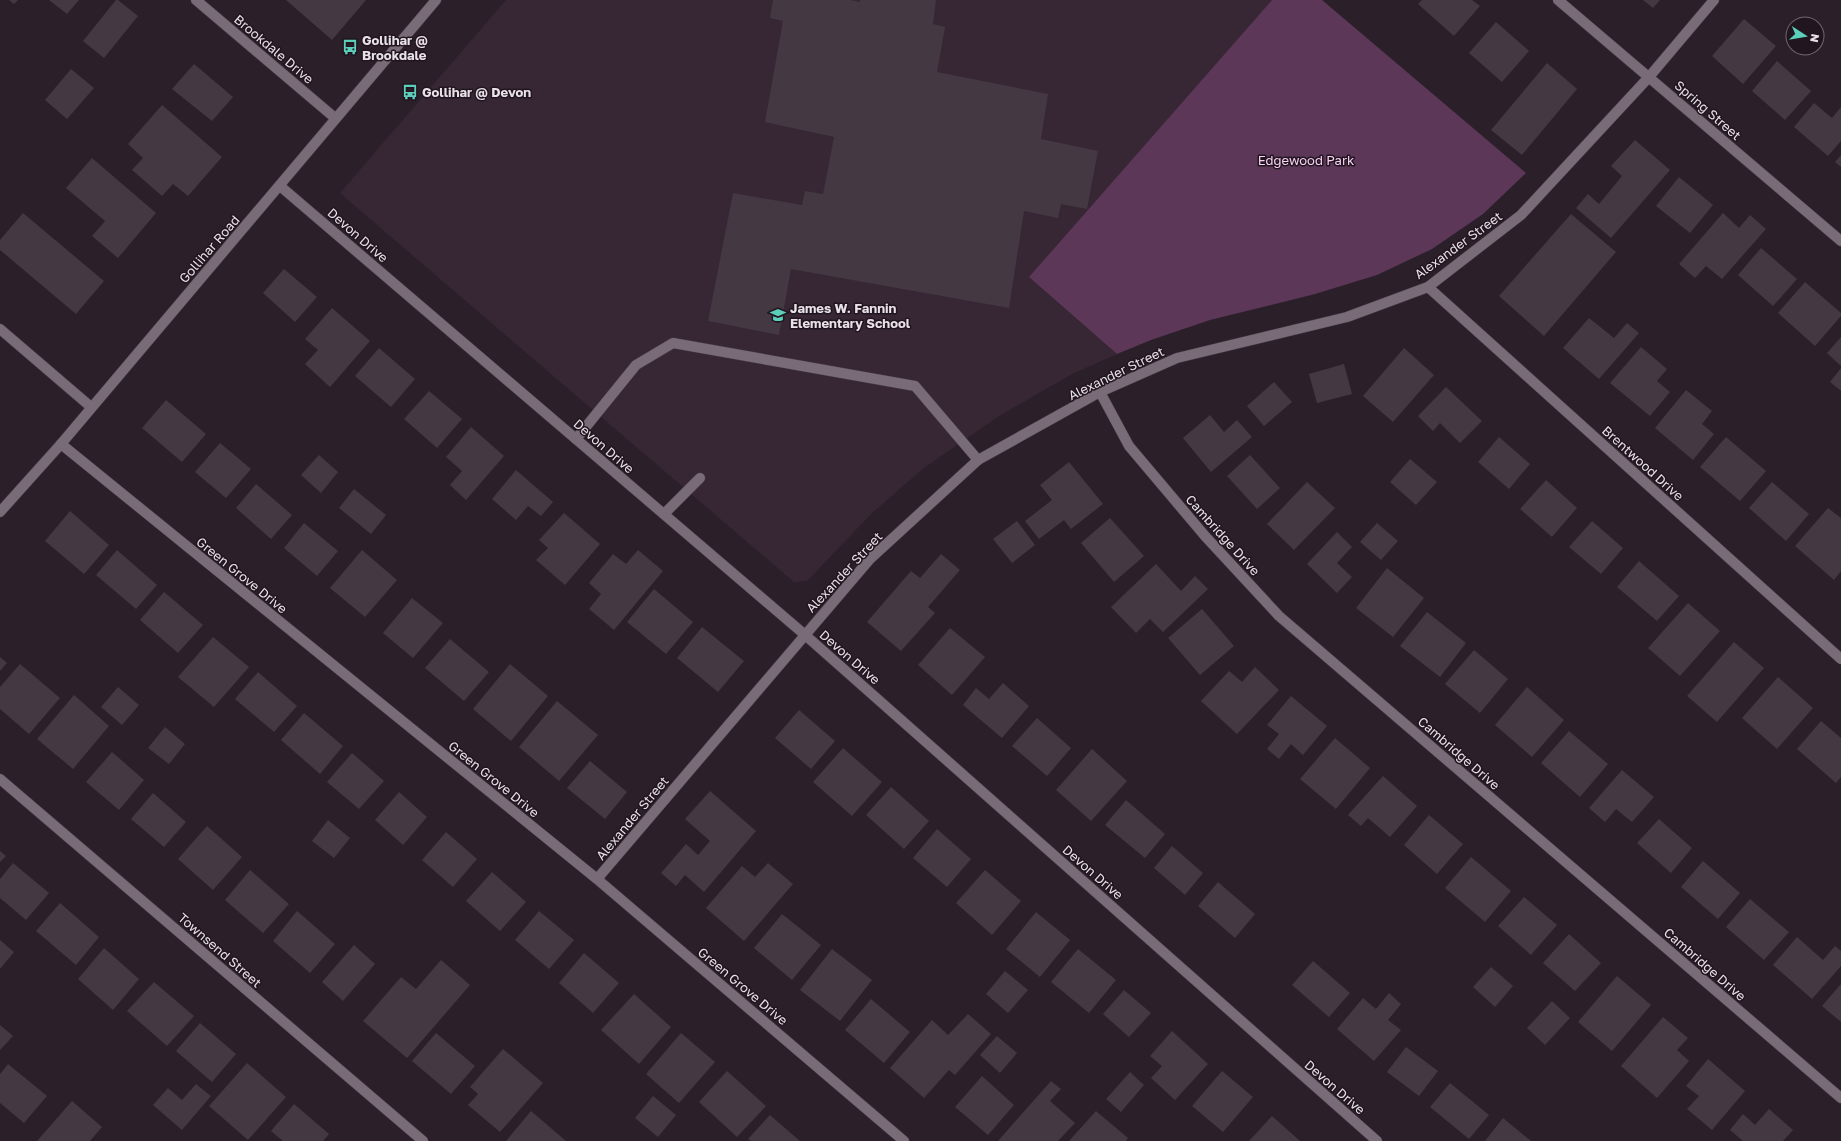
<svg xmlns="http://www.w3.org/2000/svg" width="1841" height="1141" viewBox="0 0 1841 1141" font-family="'Golos Text',sans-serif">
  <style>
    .built { fill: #372735 }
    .green { fill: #5c3758 }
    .building { fill: #443843 }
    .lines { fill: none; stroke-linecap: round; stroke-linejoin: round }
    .lane-casing { stroke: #463d45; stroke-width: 11 }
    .street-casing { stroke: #463d45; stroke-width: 11 }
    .secondary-casing { stroke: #463d45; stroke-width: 11 }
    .lane { stroke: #796b77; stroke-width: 10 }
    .street { stroke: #796b77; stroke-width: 10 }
    .secondary { stroke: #796b77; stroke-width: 10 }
    .labels { text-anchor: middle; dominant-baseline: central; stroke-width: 3; stroke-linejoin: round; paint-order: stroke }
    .poi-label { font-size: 13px; font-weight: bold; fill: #e9e1e8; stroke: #211620; text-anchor: start }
    .street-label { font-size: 13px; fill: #e9e1e8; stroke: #211620 }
    .park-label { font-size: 13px; fill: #f8d1f3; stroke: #211620 }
  </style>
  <rect width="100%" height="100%" fill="#2b202a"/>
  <path class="built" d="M506 0H1272L1029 277 1117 354 1072 374 999 416 924 468 873 512 807 581 794 582 340 193Z"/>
  <path class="green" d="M1272 0H1322L1526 173 1483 214 1432 249 1377 275 1315 294 1210 320 1151 340 1117 354 1029 277Z"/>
  <path class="building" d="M9 0H18L14 4Z
    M49 0H79L67 14Z
    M116 0H118L138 16 104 58 83 41Z
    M286 0H366L332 40Z
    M773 0H851L860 2V0H936L933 24 945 27 937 72 1048 94 1041 139 1098 151 1087 209 1061 204 1058 218 1024 211 1009 308 791 269 779 335 708 321 733 193 802 205 805 191 823 194 834 137 765 122 783 21 770 18Z
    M1422 0H1472L1480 6 1454 36 1418 4Z
    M1643 0H1660L1653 8Z
    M1744 19 1776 46 1743 84 1712 56Z
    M1496 22 1529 51 1502 82 1469 53Z
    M1777 61 1811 91 1785 120 1752 91Z
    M1547 63 1577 89 1522 155 1491 130Z
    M194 64 233 97 212 121 172 89Z
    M71 69 94 88 67 119 45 100Z
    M1814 103 1832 118 1841 107V141L1828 156 1794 127Z
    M162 105 222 157 188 196 173 184 162 196 132 170 143 158 128 144Z
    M1635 140 1670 170 1611 238 1576 208 1588 194 1599 204 1622 176 1611 166Z
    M1841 155V167L1835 162Z
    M92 158 156 213 118 258 92 236 105 221 66 188Z
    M1679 177 1713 205 1690 233 1656 206Z
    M23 213 104 281 76 314 0 250V240Z
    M1723 213 1739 228 1750 215 1766 229 1722 279 1706 266 1695 278 1679 264Z
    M1571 214 1616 252 1544 336 1499 296Z
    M1761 248 1797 279 1773 306 1738 275Z
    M284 269 317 297 295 322 263 293Z
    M1805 282 1841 313V316L1815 346 1778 313Z
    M332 308 370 341 330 387 305 364 318 350 305 339Z
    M1589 318 1614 338 1627 323 1639 333 1599 379 1563 348Z
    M1841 337V366L1827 353Z
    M1641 347 1667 369 1657 381 1670 392 1650 416 1610 383Z
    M379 348 415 379 391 407 355 376Z
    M1404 348 1434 375 1393 422 1363 396Z
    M1344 364 1352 394 1317 403 1309 374Z
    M1841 368V391L1830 382Z
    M1274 382 1292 402 1264 426 1247 406Z
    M1446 387 1482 421 1460 443 1440 423 1433 431 1418 416Z
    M1686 390 1712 411 1702 424 1714 434 1693 460 1655 428Z
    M429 391 462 419 437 448 404 419Z
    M166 400 206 434 182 462 142 428Z
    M1210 415 1224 432 1237 420 1252 437 1211 472 1183 438Z
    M471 427 504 456 466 500 450 485 462 471 446 457Z
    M1499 437 1530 464 1509 489 1478 462Z
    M1726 437 1766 471 1740 501 1700 467Z
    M220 443 251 469 226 498 195 472Z
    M319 455 338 472 321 493 301 475Z
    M1250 455 1280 488 1257 509 1227 476Z
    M1410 459 1437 482 1416 505 1390 482Z
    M1069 462 1103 504 1071 529 1064 520 1039 539 1025 521 1052 500 1040 485Z
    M516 470 553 502 541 516 528 506 516 520 492 499Z
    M1546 480 1577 508 1552 537 1520 509Z
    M1307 482 1335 508 1294 550 1267 524Z
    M1772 482 1809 514 1786 541 1749 508Z
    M256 484 292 515 271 539 236 508Z
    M354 489 386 515 371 534 339 508Z
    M1828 508 1841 518V571L1834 580 1795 546Z
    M70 511 109 545 84 574 45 541Z
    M564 513 600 544 565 585 536 560 548 548 539 540Z
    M1110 518 1144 556 1114 582 1081 543Z
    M1017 521 1035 545 1012 563 993 539Z
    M1592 521 1623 548 1601 574 1569 547Z
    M304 523 338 551 317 576 284 548Z
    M1377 523 1398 541 1381 560 1360 542Z
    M1337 532 1352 547 1337 563 1352 577 1337 593 1307 564Z
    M117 550 157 585 136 609 96 575Z
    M362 550 397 580 365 617 330 588Z
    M638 550 663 571 614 630 589 609 601 594 589 583 613 554 626 564Z
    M941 554 960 570 928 607 935 613 901 651 867 622 911 571 920 578Z
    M1639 561 1679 596 1657 621 1617 587Z
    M1156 564 1181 591 1195 576 1208 589 1163 632 1150 619 1136 633 1111 607Z
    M1387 568 1424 598 1393 637 1356 608Z
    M654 589 693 622 666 654 627 622Z
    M164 592 203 625 178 653 140 620Z
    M412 598 443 623 413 658 383 633Z
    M1688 603 1720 631 1680 676 1648 648Z
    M1202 609 1234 646 1200 675 1168 638Z
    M1427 612 1466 643 1440 677 1400 646Z
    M702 627 744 661 718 692 677 658Z
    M950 628 985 657 952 695 918 665Z
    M213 637 249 667 214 707 178 677Z
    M450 639 489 672 464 701 425 668Z
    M1734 642 1764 668 1717 722 1687 696Z
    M1474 650 1508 679 1480 713 1445 684Z
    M0 657 7 663 0 671Z
    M20 664 60 698 29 734 0 709V687Z
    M510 664 548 696 511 741 473 709Z
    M1255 667 1279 690 1237 734 1201 701 1229 671 1242 682Z
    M258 672 297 706 274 732 235 699Z
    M1778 677 1813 708 1777 749 1742 718Z
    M1003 683 1029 706 1002 738 963 705 976 688 989 699Z
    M118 687 139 705 122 725 101 707Z
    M1527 687 1564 720 1532 757 1495 725Z
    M74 695 109 726 73 769 37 739Z
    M1291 696 1327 726 1303 755 1291 744 1279 759 1267 749 1279 734 1267 725Z
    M557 701 598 735 559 781 519 747Z
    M799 710 835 741 811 769 775 738Z
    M304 713 343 746 320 774 281 740Z
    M1037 718 1071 748 1047 776 1012 746Z
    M1821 721 1841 738V777L1836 783 1797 749Z
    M165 727 185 744 169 764 148 748Z
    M1569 731 1608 764 1580 797 1541 763Z
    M1335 738 1370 768 1336 809 1300 779Z
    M843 748 882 782 852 816 813 782Z
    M1092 749 1127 781 1091 821 1056 790Z
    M112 752 144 780 119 810 86 782Z
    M352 753 384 781 359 809 327 782Z
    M590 761 627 792 605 819 567 788Z
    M1622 770 1654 797 1632 822 1616 809 1605 822 1589 808Z
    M1383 776 1417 806 1390 837 1368 818 1361 826 1348 815Z
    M891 787 929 821 904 849 866 815Z
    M710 791 756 831 704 892 685 875 676 886 661 873 686 844 698 855 710 841 685 819Z
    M399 792 427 817 403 845 375 820Z
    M153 793 186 822 164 847 131 819Z
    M1126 800 1165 834 1145 858 1105 825Z
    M1429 815 1463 844 1437 874 1404 845Z
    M1659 819 1692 848 1671 873 1637 843Z
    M328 820 350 838 334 858 312 841Z
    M207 826 242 857 213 890 178 859Z
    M937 829 971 859 947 887 913 858Z
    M446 832 477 859 453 887 422 860Z
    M1172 846 1203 873 1185 895 1154 868Z
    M0 851 6 856 0 862Z
    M1471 857 1511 891 1485 922 1445 888Z
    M1703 861 1740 893 1718 919 1681 887Z
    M13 863 49 893 26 920 0 898V879Z
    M768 863 793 884 744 941 706 908 742 866 755 877Z
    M250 870 289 904 263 933 225 900Z
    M985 870 1021 901 992 935 956 903Z
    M492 872 526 902 500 931 466 901Z
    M1218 882 1255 914 1235 938 1198 906Z
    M1524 897 1557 925 1531 955 1498 926Z
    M1750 899 1789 932 1764 960 1726 927Z
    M60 903 99 937 76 965 36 931Z
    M297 911 335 944 310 973 273 941Z
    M539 911 574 940 549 969 515 940Z
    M1036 912 1070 940 1040 977 1006 949Z
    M782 914 821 945 792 980 754 948Z
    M1569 934 1601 963 1575 991 1543 963Z
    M1797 937 1823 960 1835 946 1841 951V966L1812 999 1773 965Z
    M0 940 14 952 0 969Z
    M354 945 375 964 343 1001 322 982Z
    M104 948 139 979 113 1010 78 979Z
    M832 949 872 980 840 1021 800 990Z
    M1078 949 1116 980 1089 1013 1051 982Z
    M584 953 619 983 593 1013 559 983Z
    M441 960 470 985 407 1058 363 1021 401 977 416 989Z
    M1313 961 1350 993 1329 1017 1292 985Z
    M1491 967 1513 986 1495 1007 1473 987Z
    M1005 971 1028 990 1008 1013 986 994Z
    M1617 976 1651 1005 1612 1051 1578 1022Z
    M154 982 194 1016 167 1046 127 1011Z
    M1841 984V1022L1822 1006Z
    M1124 990 1151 1013 1129 1037 1103 1014Z
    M1389 993 1401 1004 1388 1020 1401 1030 1374 1061 1337 1029 1363 998 1376 1009Z
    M634 994 671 1027 639 1064 601 1030Z
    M871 999 910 1032 884 1063 845 1030Z
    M1552 1001 1570 1018 1545 1045 1527 1028Z
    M968 1014 991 1034 955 1075 949 1070 924 1098 890 1068 932 1020 948 1035Z
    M1663 1017 1688 1038 1677 1050 1689 1061 1657 1098 1621 1066Z
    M200 1023 236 1054 212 1082 176 1051Z
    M0 1025 13 1036 0 1050Z
    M1172 1031 1208 1064 1175 1100 1151 1078 1162 1066 1150 1056Z
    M436 1033 475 1066 451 1094 412 1061Z
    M681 1033 715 1062 679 1103 646 1074Z
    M997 1036 1017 1053 1000 1073 980 1055Z
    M1406 1047 1438 1071 1419 1096 1387 1072Z
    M503 1049 543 1083 500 1132 468 1105 478 1094 470 1087Z
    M1708 1059 1745 1091 1712 1130 1687 1109 1699 1096 1686 1086Z
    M247 1063 286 1097 248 1140 209 1106Z
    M8 1064 47 1096 24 1123 0 1103V1074Z
    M727 1071 766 1106 737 1137 699 1102Z
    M1222 1071 1253 1097 1223 1132 1192 1106Z
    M1130 1072 1144 1085 1121 1112 1106 1099Z
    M982 1076 1014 1105 988 1135 955 1107Z
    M1051 1081 1061 1089 1050 1101 1075 1123 1058 1141H998Z
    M1450 1083 1489 1115 1469 1139 1430 1107Z
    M196 1084 211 1096 182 1130 153 1105 168 1088 182 1100Z
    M653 1096 676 1115 658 1137 635 1118Z
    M72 1101 102 1127 90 1141H37Z
    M294 1104 329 1134 323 1141H283L271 1131Z
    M1769 1109 1793 1130 1783 1141H1743L1730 1130 1743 1114 1755 1125Z
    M531 1111 566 1141H506Z
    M1096 1111 1128 1138 1126 1141H1069Z
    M770 1115 800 1141H751L748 1139Z
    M1272 1116 1300 1141H1249Z
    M1503 1118 1531 1141H1485Z"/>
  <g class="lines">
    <defs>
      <path id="lane" d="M576 439 636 365 673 343 915 386 978 460
        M664 514 700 478"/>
      <path id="street" d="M196 0 335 118
        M1558 0 1841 241
        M280 186 804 634 1377 1141
        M1428 287 1841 659
        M0 329 91 407
        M1100 392 1129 446 1205 536 1279 616 1841 1098
        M61 444 597 879 904 1141
        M0 779 423 1141
        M597 879 870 559 978 460 1100 392 1177 358 1347 317 1428 287 1521 215 1649 77 1714 0"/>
      <path id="secondary" d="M0 512 61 444 436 0"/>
    </defs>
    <use href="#lane" class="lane-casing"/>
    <use href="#street" class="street-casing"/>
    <use href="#secondary" class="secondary-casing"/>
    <use href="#lane" class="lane"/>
    <use href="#street" class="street"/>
    <use href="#secondary" class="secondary"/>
  </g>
  <defs>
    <symbol id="bus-bare" viewBox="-9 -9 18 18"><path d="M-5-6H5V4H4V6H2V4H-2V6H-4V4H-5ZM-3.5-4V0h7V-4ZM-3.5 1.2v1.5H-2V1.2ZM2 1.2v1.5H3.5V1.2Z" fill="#5cceba" stroke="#211620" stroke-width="2.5" paint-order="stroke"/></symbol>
    <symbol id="school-bare" viewBox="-9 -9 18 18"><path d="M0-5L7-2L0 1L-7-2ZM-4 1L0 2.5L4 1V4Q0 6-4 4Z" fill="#5cceba" stroke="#211620" stroke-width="2.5" paint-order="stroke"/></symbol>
  </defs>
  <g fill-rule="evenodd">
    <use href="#bus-bare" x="339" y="36" width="22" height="22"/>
    <use href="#bus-bare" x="399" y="81" width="22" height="22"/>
    <use href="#school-bare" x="767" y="304" width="22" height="22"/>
  </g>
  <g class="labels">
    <g class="poi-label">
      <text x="362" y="40">Gollihar @<tspan x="362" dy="15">Brookdale</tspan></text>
      <text x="422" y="92">Gollihar @ Devon</text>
      <text x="790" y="308">James W. Fannin<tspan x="790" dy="15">Elementary School</tspan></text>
    </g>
    <g class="street-label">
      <text transform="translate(274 49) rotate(40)">Brookdale Drive</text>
      <text transform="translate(1708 110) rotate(41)">Spring Street</text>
      <text transform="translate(358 235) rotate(41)">Devon Drive</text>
      <text transform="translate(1458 245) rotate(-36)">Alexander Street</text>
      <text transform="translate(209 249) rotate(-49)">Gollihar Road</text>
      <text transform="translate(1116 373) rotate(-26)">Alexander Street</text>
      <text transform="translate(604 446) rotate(41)">Devon Drive</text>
      <text transform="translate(1643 463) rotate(42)">Brentwood Drive</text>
      <text transform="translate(1223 535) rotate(48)">Cambridge Drive</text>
      <text transform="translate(844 572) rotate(-47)">Alexander Street</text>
      <text transform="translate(242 575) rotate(39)">Green Grove Drive</text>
      <text transform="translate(850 657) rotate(41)">Devon Drive</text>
      <text transform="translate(1459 753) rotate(41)">Cambridge Drive</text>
      <text transform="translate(494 779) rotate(39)">Green Grove Drive</text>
      <text transform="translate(632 818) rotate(-50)">Alexander Street</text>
      <text transform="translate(1093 872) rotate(41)">Devon Drive</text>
      <text transform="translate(220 950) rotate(41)">Townsend Street</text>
      <text transform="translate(1705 964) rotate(41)">Cambridge Drive</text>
      <text transform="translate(743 986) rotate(40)">Green Grove Drive</text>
      <text transform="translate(1335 1087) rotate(41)">Devon Drive</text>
    </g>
    <g class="park-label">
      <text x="1306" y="160">Edgewood Park</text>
    </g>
  </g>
  <g transform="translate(1805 36) rotate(102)"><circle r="19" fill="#211620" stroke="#716770"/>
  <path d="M0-3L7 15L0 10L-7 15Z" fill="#5cceba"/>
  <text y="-6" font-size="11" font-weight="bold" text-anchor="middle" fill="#e9e1e8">N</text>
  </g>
</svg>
